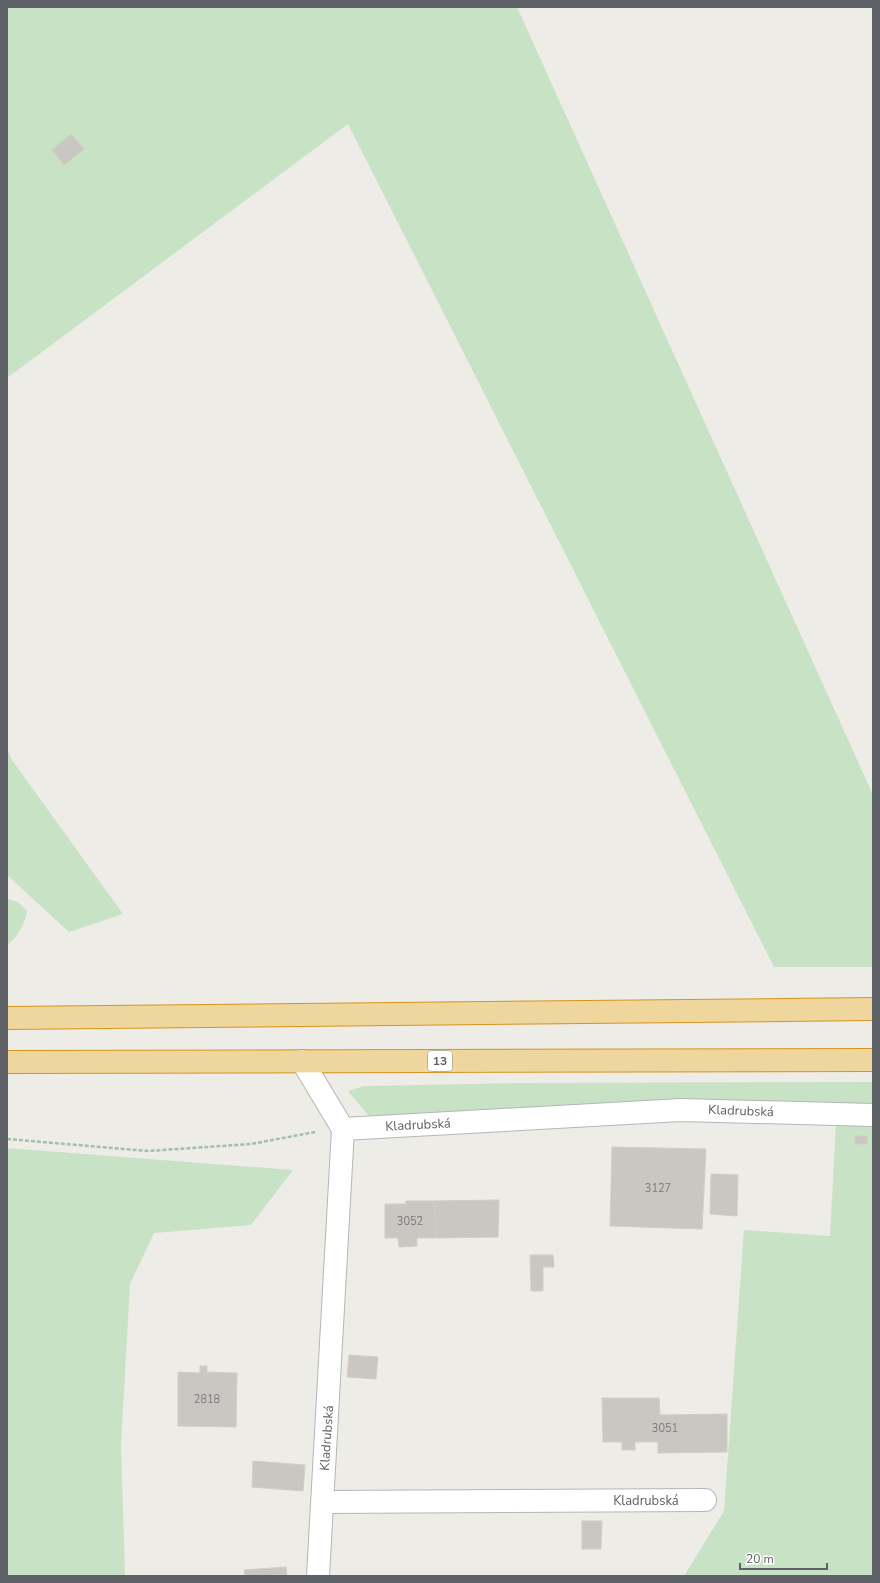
<svg xmlns="http://www.w3.org/2000/svg" width="880" height="1583" viewBox="0 0 880 1583" font-family="'Nunito Sans',sans-serif">
  <style>
    .green { fill: #c8e2c6 }
    .building { fill: #cac7c3; stroke: #d2cdc5 }
    .lines { fill: none; stroke-linecap: round; stroke-linejoin: round }
    .minor-casing { stroke: #b3b6b9; stroke-width: 24 }
    .highway-casing { stroke: #d7941e; stroke-width: 24 }
    .path { stroke: #a0c2a8; stroke-width: 2.5; stroke-dasharray: 4 2; stroke-linecap: butt }
    .minor { stroke: #fff; stroke-width: 22 }
    .highway { stroke: #efd69c; stroke-width: 22 }
    .labels { text-anchor: middle; dominant-baseline: central; stroke-width: 4; stroke-linejoin: round; paint-order: stroke }
    .number-label { font-size: 11px; fill: #797a7c }
    .shield { fill: #fff; stroke: #8e9093; stroke-width: 1 }
    .shield-label { font-size: 12px; font-weight: bold; fill: #5e6165 }
    .street-label { font-size: 13px; fill: #5e6165; stroke: #fff }
  </style>
  <rect width="100%" height="100%" fill="#eeece6"/>
  <path class="green" d="M7 7H517L873 795V967H774L348 124 7 378Z
    M7 748 12 760 123 914 69 932 7 875Z
    M7 899 18 902 27 911C25 923 18 938 7 945Z
    M873 1082V1103L626 1102 369 1116 348 1091 364 1086 519 1083Z
    M836 1124 873 1125V1576H684L724 1511 744 1230 830 1236Z
    M7 1148 293 1170 251 1225 154 1233 130 1284 121 1445 125 1576H7Z"/>
  <path class="building" d="M71 134 84 149 64 165 52 150Z
    M855 1136H867V1144H855Z
    M612 1147 706 1149 702 1229 610 1226Z
    M711 1174 738 1175 737 1216 710 1214Z
    M499 1200 498 1237 436 1238 435 1204 433 1205V1201Z
    M406 1201H433V1205L435 1204 436 1238H417V1246L399 1247 398 1238H385V1204H406Z
    M530 1255H553L554 1267H543V1291H531Z
    M349 1355 378 1357 376 1379 347 1377Z
    M200 1366H207V1372L237 1373 236 1427 178 1426V1372L200 1373Z
    M602 1398H659L660 1415 727 1414V1452L658 1453V1442H635V1450H622V1442H603Z
    M253 1461 305 1465 303 1491 252 1487Z
    M582 1521H602L601 1549H582Z
    M286 1567 287 1576H245L244 1570Z"/>
  <g class="lines">
    <defs>
      <path id="minor" d="M302 1061 343 1129
        M343 1129 681 1110 873 1115
        M323 1502 705 1500
        M318 1576 343 1129"/>
      <path id="highway" d="M7 1018 873 1009
        M7 1062 873 1060"/>
    </defs>
    <use href="#minor" class="minor-casing"/>
    <use href="#highway" class="highway-casing"/>
    <path class="path" d="M7 1139 148 1151 251 1144 315 1132"/>
    <use href="#minor" class="minor"/>
    <use href="#highway" class="highway"/>
  </g>
  <g class="labels">
    <g class="number-label">
      <text x="658" y="1188">3127</text>
      <text x="410" y="1221">3052</text>
      <text x="207" y="1399">2818</text>
      <text x="665" y="1428">3051</text>
    </g>
    <rect class="shield" x="428" y="1051" width="24" height="20" rx="3"/>
    <g class="shield-label">
      <text x="440" y="1061">13</text>
    </g>
    <g class="street-label">
      <text transform="translate(741 1111) rotate(2)">Kladrubská</text>
      <text transform="translate(418 1125) rotate(-3)">Kladrubská</text>
      <text transform="translate(327 1438) rotate(-86)">Kladrubská</text>
      <text x="646" y="1501">Kladrubská</text>
    </g>
  </g>
  <rect width="880" height="1583" fill="none" stroke="#5e6165" stroke-width="16"/>
  <path d="M740 1563v6h87v-6" fill="none" stroke="#5e6165" stroke-width="2"/>
  <text x="746" y="1563" font-size="12" fill="#5e6165" stroke="#ffffff" stroke-width="3" paint-order="stroke">20 m</text>
</svg>
